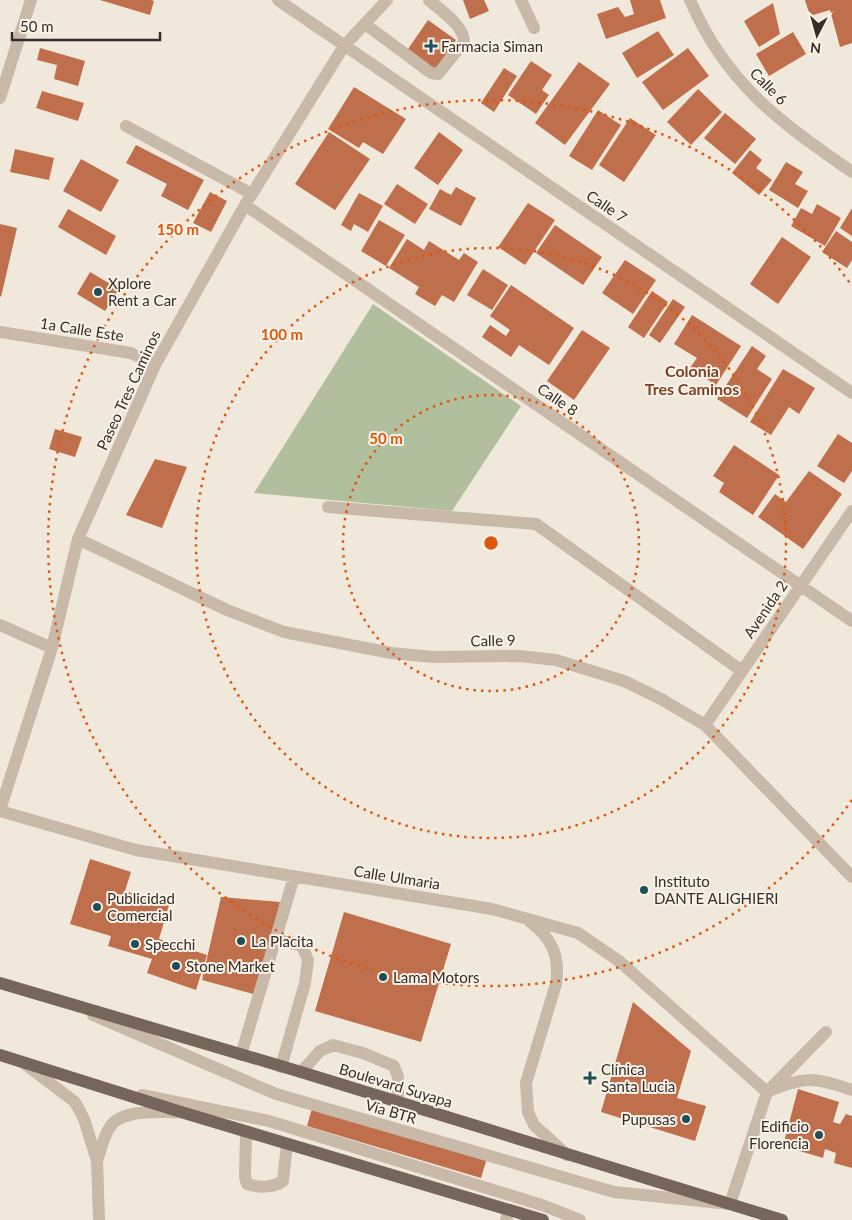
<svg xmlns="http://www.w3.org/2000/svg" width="852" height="1220" viewBox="0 0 852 1220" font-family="Lato,sans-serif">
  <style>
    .green { fill: #b1bf9d }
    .building { fill: #bf6f4b }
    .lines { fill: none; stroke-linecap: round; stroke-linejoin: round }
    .minor { stroke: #c8b9a8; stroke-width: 12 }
    .major { stroke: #76655a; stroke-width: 12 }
    .ring { fill: none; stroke: #df570d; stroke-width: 2.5; stroke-dasharray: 2.5 5 }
    .poi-dot { fill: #204e55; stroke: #f8f2e8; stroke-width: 2 }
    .labels { text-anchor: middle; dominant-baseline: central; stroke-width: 4; stroke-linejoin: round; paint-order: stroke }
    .poi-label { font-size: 15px; fill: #352d28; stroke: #f8f2e8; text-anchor: start }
    .street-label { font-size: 15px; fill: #352d28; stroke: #f8f2e8 }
    .neighbourhood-label { font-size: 16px; font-weight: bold; fill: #804126; stroke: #f8f2e8 }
    .centre { fill: #df570d; stroke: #f8f2e8; stroke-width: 2.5 }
    .ring-label { font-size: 15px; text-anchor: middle; font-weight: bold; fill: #df570d; stroke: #f8f2e8; stroke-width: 4; stroke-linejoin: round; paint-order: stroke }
  </style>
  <rect width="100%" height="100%" fill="#f1e8dc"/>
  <path class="green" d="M373 304 521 406 452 511 254 493Z"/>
  <path class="building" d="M100 0H151L154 1 150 15Z
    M463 0H484L489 11 470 19Z
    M630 0H660L666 18 606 39 597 14 618 7 625 17 634 14Z
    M805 0H852V43L840 47 830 10 810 16Z
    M773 3 780 34 759 47 744 21Z
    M428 20 456 40 434 71 406 52Z
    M658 31 674 55 637 78 622 53Z
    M793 32 806 54 769 76 756 54Z
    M40 48 85 61 78 86 54 79 57 65 37 60Z
    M688 48 709 76 663 110 642 82Z
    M531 61 552 75 542 90 549 95 536 114 508 95Z
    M579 62 610 84 565 145 535 123Z
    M504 68 517 76 494 112 481 103Z
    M354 87 406 119 383 154 363 142 359 148 328 129Z
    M698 89 722 112 691 145 667 122Z
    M42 91 84 103 78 121 36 108Z
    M598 110 621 125 592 170 569 156Z
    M725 113 756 139 735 164 704 138Z
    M630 118 656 135 624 182 599 165Z
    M329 132 370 159 335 210 295 184Z
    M439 132 463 150 438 185 414 168Z
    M136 145 204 180 188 210 161 196 167 184 126 163Z
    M15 149 54 158 49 180 10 172Z
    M750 150 762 160 756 168 772 180 759 195 732 173Z
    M81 159 119 180 101 212 63 191Z
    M786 162 803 172 795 184 808 191 798 208 769 190Z
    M397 184 428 204 415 224 384 204Z
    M456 187 476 198 461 226 429 209 440 189 451 195Z
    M210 192 227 201 211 232 193 223Z
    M359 193 383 206 368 232 354 224 351 231 341 225Z
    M528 203 555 220 525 265 498 247Z
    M817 204 841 218 825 246 791 226 801 208 812 214Z
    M852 208V236L840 228Z
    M68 209 116 236 106 255 58 227Z
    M379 220 405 235 386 266 361 251Z
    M0 224 17 228 1 297 0 296Z
    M555 225 602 257 583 285 536 253Z
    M836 231 852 242V260L847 268 822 252Z
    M782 237 811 257 778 304 750 284Z
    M407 239 424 250 429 241 459 260 464 253 478 262 454 302 442 295 435 306 415 294 419 287 389 268Z
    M625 260 656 280 633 314 602 293Z
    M483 269 508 285 492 310 467 295Z
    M90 272 119 289 105 311 77 294Z
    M511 285 574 328 549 365 519 345 511 357 482 337 490 325 506 336 510 330 490 316Z
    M652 291 668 302 644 338 628 327Z
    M673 299 685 307 660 343 649 335Z
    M692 315 741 346 716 385 690 368 697 358 674 344Z
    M582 330 610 348 574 400 547 381Z
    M752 346 766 356 757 369 772 379 747 418 717 399Z
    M783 369 815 388 799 414 789 407 771 435 750 422Z
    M55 429 82 437 75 457 49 449Z
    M838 434 852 443V471L844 483 817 466Z
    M734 445 779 475 753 515 719 492 724 483 713 476Z
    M155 459 187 467 162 528 126 515Z
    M809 471 842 494 803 549 758 517 775 494 786 502Z
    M90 859 131 872 125 891 169 905 159 939 207 955 196 990 147 973 152 959 108 946 111 936 70 924Z
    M221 897 280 902 257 995 202 980Z
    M344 912 451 944 421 1042 315 1011Z
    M633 1002 691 1051 677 1098 706 1106 695 1141 601 1112Z
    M798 1089 839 1102 833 1122 840 1124 846 1114 852 1116V1168L834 1163 836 1153 825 1149 823 1158 783 1146Z
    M313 1105 487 1158 481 1178 307 1126Z"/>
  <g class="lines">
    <path class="minor" d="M278 0 852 393
      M521 0 534 28
      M690 0C726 84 779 121 852 172
      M365 24 431 73 438 74 464 42C464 25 441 11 429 0
      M0 98 31 0
      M126 126 252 194
      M245 205 852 621
      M0 332 131 353 155 365
      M328 507 536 524 742 671
      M78 539 227 610 284 632 391 653 433 657 519 656 556 660 624 681 661 699 705 725 852 877
      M0 625 52 648
      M705 725 852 511
      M0 810 52 648 78 539 155 365 245 205 344 46 387 0
      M0 811 136 850 492 909 578 933 619 961 767 1092C804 1076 814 1077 852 1090
      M529 921C552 938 560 955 556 984L526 1083 528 1112 534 1125 567 1155
      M275 939 302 946 308 960 305 983 281 1067
      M93 1015 276 1094 614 1192 730 1204 767 1092 826 1032
      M241 1055 294 877
      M25 1064 75 1102 84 1119 97 1161C101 1150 103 1137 110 1127 122 1108 161 1113 181 1112
      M301 1072 320 1051 333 1045 363 1053 394 1066 398 1077V1103
      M142 1095 269 1121 542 1205 580 1220
      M246 1132 245 1177 247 1184C259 1188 273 1188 283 1181L287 1144
      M97 1161 99 1220
      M506 1220 509 1210"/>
    <path class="major" d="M0 983 301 1072 782 1220
      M0 1055 181 1112 543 1220"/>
  </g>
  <g class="ring">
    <circle cx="491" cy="543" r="148"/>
    <circle cx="491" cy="543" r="295"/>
    <path d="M852 800A443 443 0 1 1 852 286"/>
  </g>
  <g class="poi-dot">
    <path d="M428.5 38.5h5v5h5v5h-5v5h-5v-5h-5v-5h5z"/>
    <circle cx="98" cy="292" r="5"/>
    <circle cx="644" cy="890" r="5"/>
    <circle cx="97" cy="907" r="5"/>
    <circle cx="241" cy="941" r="5"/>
    <circle cx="135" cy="944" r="5"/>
    <circle cx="176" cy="966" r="5"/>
    <circle cx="383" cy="977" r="5"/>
    <path d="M587.5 1070.5h5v5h5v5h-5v5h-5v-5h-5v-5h5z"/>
    <circle cx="686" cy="1119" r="5"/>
    <circle cx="819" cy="1135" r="5"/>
  </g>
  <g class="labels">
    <g class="poi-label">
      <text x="441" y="46">Farmacia Siman</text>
      <text x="108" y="283">Xplore<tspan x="108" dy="17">Rent a Car</tspan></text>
      <text x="654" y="881">Instituto<tspan x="654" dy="17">DANTE ALIGHIERI</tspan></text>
      <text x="107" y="898">Publicidad<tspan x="107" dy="17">Comercial</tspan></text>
      <text x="251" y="941">La Placita</text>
      <text x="145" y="944">Specchi</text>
      <text x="186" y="966">Stone Market</text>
      <text x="393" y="977">Lama Motors</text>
      <text x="601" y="1069">Clínica<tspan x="601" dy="17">Santa Lucia</tspan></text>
      <text x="676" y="1119" text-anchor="end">Pupusas</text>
      <text x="809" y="1126" text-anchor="end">Edificio<tspan x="809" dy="17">Florencia</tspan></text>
    </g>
    <g class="street-label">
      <text transform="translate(769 86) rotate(45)">Calle 6</text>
      <text transform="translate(607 206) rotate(34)">Calle 7</text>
      <text transform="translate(82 329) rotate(9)">1a Calle Este</text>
      <text transform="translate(128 390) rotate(-65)">Paseo Tres Caminos</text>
      <text transform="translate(558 399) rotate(34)">Calle 8</text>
      <text transform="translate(765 609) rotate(-56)">Avenida 2</text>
      <text transform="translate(493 640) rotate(-1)">Calle 9</text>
      <text transform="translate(397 877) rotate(9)">Calle Ulmaria</text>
      <text transform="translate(396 1085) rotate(17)">Boulevard Suyapa</text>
      <text transform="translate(391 1111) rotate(16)">Vía BTR</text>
    </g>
    <g class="neighbourhood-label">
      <text x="692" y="370">Colonia<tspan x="692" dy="18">Tres Caminos</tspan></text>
    </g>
  </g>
  <circle cx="491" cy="543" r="8" class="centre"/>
  <g class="ring-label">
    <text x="178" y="235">150 m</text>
    <text x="282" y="340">100 m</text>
    <text x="386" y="444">50 m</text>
  </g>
  <g transform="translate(817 35) rotate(186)" stroke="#f8f2e8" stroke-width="4" paint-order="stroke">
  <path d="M0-4L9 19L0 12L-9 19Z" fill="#352d28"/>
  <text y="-8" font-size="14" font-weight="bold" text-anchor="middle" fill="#352d28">N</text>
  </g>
  <path d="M12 32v8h148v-8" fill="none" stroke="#352d28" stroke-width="2.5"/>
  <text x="20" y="32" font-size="15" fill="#352d28" stroke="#f8f2e8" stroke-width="4" paint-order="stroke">50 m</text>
</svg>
